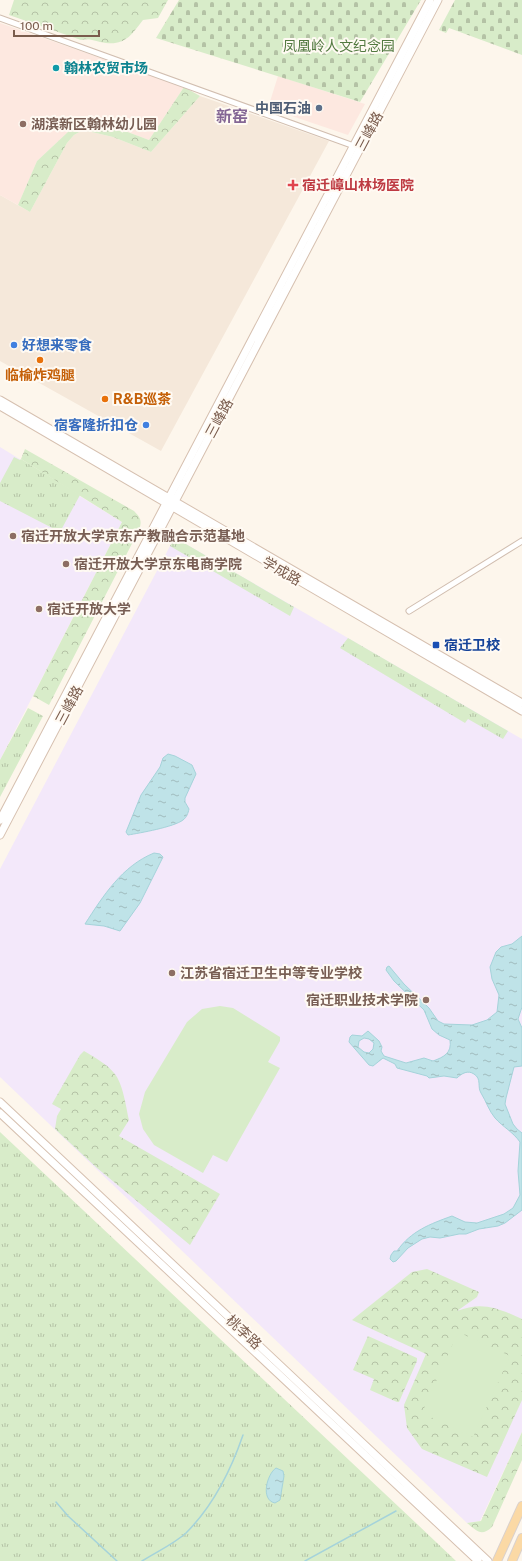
<svg xmlns="http://www.w3.org/2000/svg" width="522" height="1561" viewBox="0 0 522 1561" font-family="'Public Sans','Noto Sans SC',sans-serif">
  <style>
    .residential { fill: #f5e8da }
    .commercial { fill: #fde8e0 }
    .education { fill: #f3e8fa }
    .grass { fill: url(#grass-tufts) }
    .forest { fill: url(#forest-crowns) }
    .cemetery { fill: url(#cemetery-stones) }
    .pitch { fill: #d8ecc9 }
    .water { fill: url(#water-ripples); stroke: #a5d3da; fill-rule: evenodd }
    .lines { fill: none; stroke-linecap: round; stroke-linejoin: round }
    .stream { stroke: #a5d3da; stroke-width: 1.5 }
    .street-casing { stroke: #d1beb0; stroke-width: 7 }
    .secondary-casing { stroke: #d6c0b0; stroke-width: 9 }
    .primary-casing { stroke: #dad1cd; stroke-width: 10 }
    .street { stroke: #fff; stroke-width: 5 }
    .secondary { stroke: #fff; stroke-width: 7 }
    .primary { stroke: #fbd9a5; stroke-width: 8 }
    .culture-dot { fill: #0f9aa8; stroke: #fffaf3; stroke-width: 1.5 }
    .service-dot { fill: #5c6f8a; stroke: #fffaf3; stroke-width: 1.5 }
    .education-dot { fill: #8d6e63; stroke: #fffaf3; stroke-width: 1.5 }
    .health-dot { fill: #e0444e; stroke: #fffaf3; stroke-width: 1.5 }
    .shop-dot { fill: #3f7fe0; stroke: #fffaf3; stroke-width: 1.5 }
    .food-dot { fill: #e8710a; stroke: #fffaf3; stroke-width: 1.5 }
    .transit-dot { fill: #1a4fb4; stroke: #fffaf3; stroke-width: 1.5 }
    .labels { text-anchor: middle; dominant-baseline: central; stroke-width: 4; stroke-linejoin: round; paint-order: stroke }
    .park-label { font-size: 14px; fill: #537a41; stroke: #fffaf3 }
    .culture-label { font-size: 14px; font-weight: bold; fill: #0d838f; stroke: #fffaf3; text-anchor: start }
    .service-label { font-size: 14px; font-weight: bold; fill: #4e5e75; stroke: #fffaf3; text-anchor: end }
    .education-label { font-size: 14px; font-weight: bold; fill: #785e54; stroke: #fffaf3; text-anchor: start }
    .street-label { font-size: 14px; fill: #7a5c4d; stroke: #fffaf3 }
    .health-label { font-size: 14px; font-weight: bold; fill: #be3a42; stroke: #fffaf3; text-anchor: start }
    .shop-label { font-size: 14px; font-weight: bold; fill: #366cbe; stroke: #fffaf3; text-anchor: start }
    .food-label { font-size: 14px; font-weight: bold; fill: #c56008; stroke: #fffaf3 }
    .transit-label { font-size: 14px; font-weight: bold; fill: #164399; stroke: #fffaf3; text-anchor: start }
    .quarter-label { font-size: 16px; font-weight: bold; fill: #846695; stroke: #fffaf3 }
  </style>
  <defs>
    <pattern id="grass-tufts" width="24" height="20" patternUnits="userSpaceOnUse"><rect width="24" height="20" fill="#d8ecc9"/><path d="M3 7l-1-3M5 7V3M7 7l1-3M15 17l-1-3M17 17v-4M19 17l1-3" fill="none" stroke="#b4c2a5"/></pattern>
    <pattern id="forest-crowns" width="20" height="18" patternUnits="userSpaceOnUse"><rect width="20" height="18" fill="#d8ecc9"/><path d="M2 6a3 3 0 1 1 6 0M12 15a3 3 0 1 1 6 0" fill="none" stroke="#b4c2a5"/></pattern>
    <pattern id="cemetery-stones" width="16" height="16" patternUnits="userSpaceOnUse"><rect width="16" height="16" fill="#d8ecc9"/><path d="M2 7V4a2 2 0 0 1 4 0v3zM10 15v-3a2 2 0 0 1 4 0v3z" fill="#b4c2a5"/></pattern>
    <pattern id="water-ripples" width="26" height="14" patternUnits="userSpaceOnUse"><rect width="26" height="14" fill="#bfe3e8"/><path d="M2 4q2-2 4 0t4 0M15 11q2-2 4 0t4 0" fill="none" stroke="#a0bbbe"/></pattern>
  </defs>
  <rect width="100%" height="100%" fill="#fdf6ec"/>
  <path class="residential" d="M200 96 329 141 161 451 0 361V195L30 212 67 143 74 135 83 130 113 137 151 152Z"/>
  <path class="commercial" d="M0 23 184 87 149 140 85 116 37 161 18 205 0 195Z
    M278 76 365 104 348 135 268 108Z"/>
  <path class="education" d="M0 447 122 522 0 760Z
    M179 540 522 739V1432L480 1521 467 1523 0 1077V869L170 546 173 541Z"/>
  <path class="grass" d="M14 457 20 460 21 459 80 495 60 532 0 501V483Z
    M179 540 294 607 290 616 170 546 173 541Z
    M348 638 508 731 503 739 468 719 465 723 340 648Z
    M28 708 43 716 0 797V760Z
    M0 1132 417 1524 456 1561H0Z"/>
  <path class="forest" d="M14 0H168L158 18 143 20C130 37 124 47 100 42 93 40 88 38 81 40L9 15Z
    M184 87 200 96 151 152 113 137 83 130 74 135 67 143 30 212 18 205 37 161 85 116 149 140Z
    M25 449 134 511C141 518 142 521 139 530L49 705 33 696 122 522 21 459Z
    M84 1051C94 1057 107 1064 114 1073 123 1083 126 1107 129 1120L119 1136 220 1194 190 1245 97 1168 55 1129 57 1116 61 1109 52 1104 80 1055Z
    M427 1269 479 1292 477 1297 457 1311C482 1301 498 1308 522 1319V1400L487 1477 422 1449 407 1428 404 1405 426 1354 352 1320 412 1272Z
    M368 1336 417 1358V1361L399 1402H397L370 1390 374 1379 353 1370Z
    M522 1432V1460L492 1527C481 1537 477 1531 467 1523L481 1521Z"/>
  <path class="cemetery" d="M179 0H421L360 102 156 38Z
    M455 0H522V55L449 28 446 33 439 30Z"/>
  <path class="pitch" d="M220 1006 233 1008 280 1037V1041L268 1062 280 1068 227 1162 213 1155 203 1173 154 1145 143 1129 139 1114 145 1092 187 1022 202 1009Z
    M458 1332 510 1356 473 1437 422 1413Z"/>
  <path class="water" d="M168 754 175 756 192 765 196 774 185 798V802L189 809C188 813 187 817 183 820 174 827 140 833 128 835L126 832 141 795 160 767 163 758Z
    M154 853 160 854 163 857 140 903 120 931 104 926 85 924C103 896 122 866 154 853Z
    M522 936V1007L518 1019 522 1028V1066L514 1067 506 1098 505 1104 513 1124 517 1129 522 1133V1210L505 1223 498 1226 479 1229 466 1234H459L440 1238 430 1237 422 1239 408 1248 396 1261 393 1262 390 1259 391 1255 394 1251H397C411 1231 430 1224 452 1216L465 1222 477 1223 504 1214 513 1208 520 1195 518 1171 520 1142C513 1132 503 1127 495 1118 489 1111 486 1101 481 1093 477 1087 482 1079 474 1074 468 1070 462 1073 457 1078L444 1076 429 1078 427 1076 397 1068 395 1064 383 1058 373 1066 369 1065 349 1042 350 1037 352 1035 362 1036 368 1031 379 1041 382 1047 381 1051 384 1056 406 1063 424 1058 433 1061C444 1057 452 1053 450 1040L439 1035 432 1029 424 1010 394 981 386 970 387 967 389 966 404 984 429 1008 438 1021 444 1024 472 1025 487 1020 497 1012 499 995 492 979 490 967 496 952 501 947 512 944ZM364 1038 369 1039 374 1043 373 1049 369 1053 364 1052 358 1047 359 1041Z
    M276 1468 283 1471 284 1476 280 1500 275 1503C260 1500 267 1474 276 1468Z"/>
  <g class="lines">
    <path class="stream" d="M56 1502 68 1516 117 1561
      M142 1561C156 1552 174 1544 186 1533 213 1506 231 1470 243 1435
      M305 1561 396 1511"/>
    <defs>
      <path id="street" d="M0 18 354 146
        M409 611 522 541"/>
      <path id="secondary" d="M0 400 522 703
        M0 406 522 711
        M0 820 430 0
        M0 835 438 0
        M0 1102 488 1561
        M0 1113 478 1561"/>
      <path id="primary" d="M497 1561 522 1506
        M512 1561 522 1538"/>
    </defs>
    <use href="#street" class="street-casing"/>
    <use href="#secondary" class="secondary-casing"/>
    <use href="#primary" class="primary-casing"/>
    <use href="#street" class="street"/>
    <use href="#secondary" class="secondary"/>
    <use href="#primary" class="primary"/>
  </g>
  <circle class="culture-dot" cx="56" cy="68" r="4"/>
  <circle class="service-dot" cx="319" cy="108" r="4"/>
  <g class="education-dot">
    <circle cx="23" cy="124" r="4"/>
    <circle cx="13" cy="536" r="4"/>
    <circle cx="66" cy="564" r="4"/>
    <circle cx="39" cy="609" r="4"/>
    <circle cx="172" cy="973" r="4"/>
    <circle cx="426" cy="1000" r="4"/>
  </g>
  <path class="health-dot" d="M291 179h4v4h4v4h-4v4h-4v-4h-4v-4h4z"/>
  <g class="shop-dot">
    <circle cx="14" cy="345" r="4"/>
    <circle cx="146" cy="425" r="4"/>
  </g>
  <g class="food-dot">
    <circle cx="40" cy="360" r="4"/>
    <circle cx="105" cy="399" r="4"/>
  </g>
  <rect class="transit-dot" x="432" y="641" width="8" height="8" rx="2"/>
  <g class="labels">
    <g class="park-label">
      <text x="339" y="46">凤凰岭人文纪念园</text>
    </g>
    <g class="culture-label">
      <text x="64" y="68">翰林农贸市场</text>
    </g>
    <g class="service-label">
      <text x="311" y="108">中国石油</text>
    </g>
    <g class="education-label">
      <text x="31" y="124">湖滨新区翰林幼儿园</text>
      <text x="21" y="536">宿迁开放大学京东产教融合示范基地</text>
      <text x="74" y="564">宿迁开放大学京东电商学院</text>
      <text x="47" y="609">宿迁开放大学</text>
      <text x="180" y="973">江苏省宿迁卫生中等专业学校</text>
      <text x="418" y="1000" text-anchor="end">宿迁职业技术学院</text>
    </g>
    <g class="street-label">
      <text transform="translate(369 131) rotate(-62)">三峰路</text>
      <text transform="translate(219 418) rotate(-62)">三峰路</text>
      <text transform="translate(282 571) rotate(30)">学成路</text>
      <text transform="translate(69 705) rotate(-62)">三峰路</text>
      <text transform="translate(244 1332) rotate(43)">桃李路</text>
    </g>
    <g class="health-label">
      <text x="302" y="185">宿迁嶂山林场医院</text>
    </g>
    <g class="shop-label">
      <text x="22" y="345">好想来零食</text>
      <text x="138" y="425" text-anchor="end">宿客隆折扣仓</text>
    </g>
    <g class="food-label">
      <text x="40" y="375">临榆炸鸡腿</text>
      <text x="113" y="399" text-anchor="start">R&amp;B巡茶</text>
    </g>
    <g class="transit-label">
      <text x="444" y="645">宿迁卫校</text>
    </g>
    <g class="quarter-label">
      <text x="232" y="116">新窑</text>
    </g>
  </g>
  <path d="M14 30v6h85v-6" fill="none" stroke="#7a5c4d" stroke-width="2"/>
  <text x="20" y="30" font-size="12" fill="#7a5c4d" stroke="#fffaf3" stroke-width="3" paint-order="stroke">100 m</text>
</svg>
